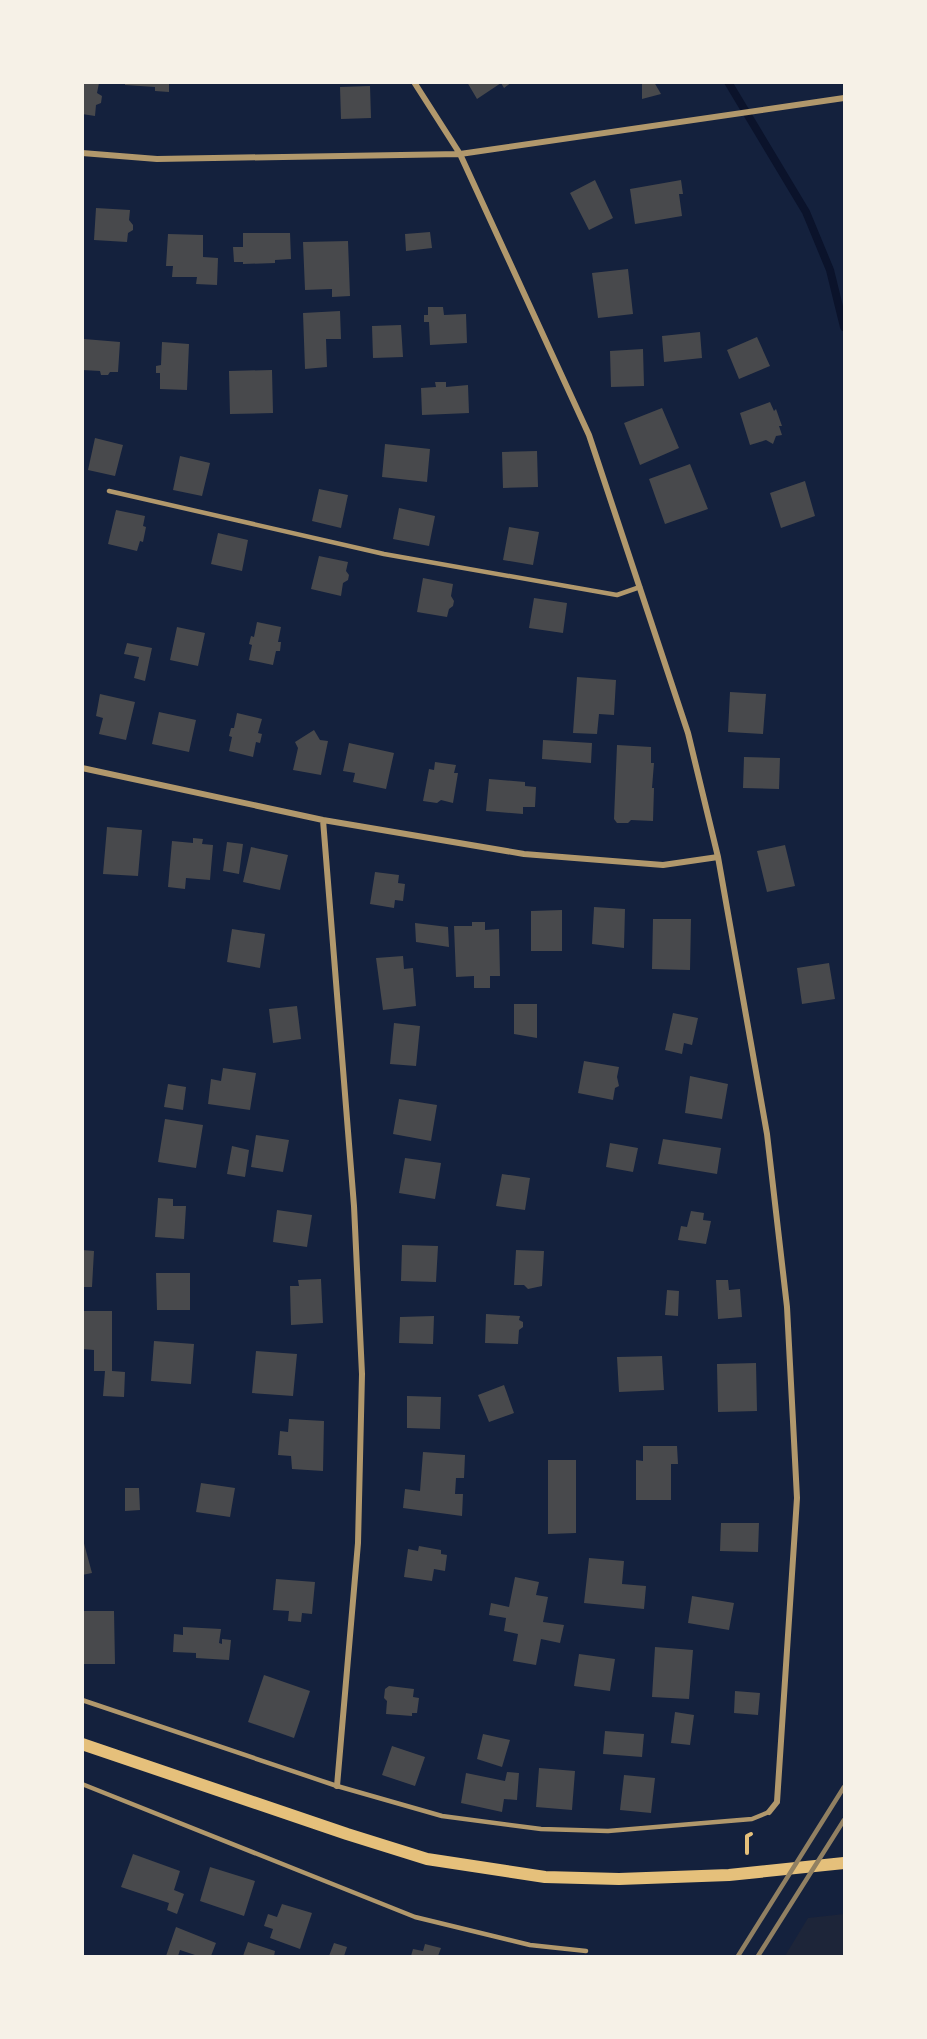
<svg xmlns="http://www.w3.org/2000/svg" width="927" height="2039" viewBox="0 0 927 2039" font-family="'Fira Sans Condensed',sans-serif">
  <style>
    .green { fill: #1d2539 }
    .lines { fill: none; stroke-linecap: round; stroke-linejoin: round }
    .stream { stroke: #0b132b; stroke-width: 8 }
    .building { fill: #48494c }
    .path { stroke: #e5c07b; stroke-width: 4 }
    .service { stroke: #b1986c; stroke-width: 4.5 }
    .minor { stroke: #b1986c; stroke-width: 6 }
    .secondary { stroke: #e5c07b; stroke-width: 12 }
    .rail { stroke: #918062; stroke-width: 4.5 }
  </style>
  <rect width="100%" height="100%" fill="#14213d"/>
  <path class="green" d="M844 1914V1956H785L808 1918Z"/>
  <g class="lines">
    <path class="stream" d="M728 82 806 212 830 270 844 327"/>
  </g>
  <path class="building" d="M82 82 99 83 97 93 102 96 101 103 96 105 95 116 82 114Z
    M125 82H169V92L155 91V87L125 85Z
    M467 82H512L504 88 501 83 477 99Z
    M642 82H654L661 94 642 99Z
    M370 86 371 118 341 119 340 87Z
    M595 180 613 218 589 230 570 193Z
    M681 180 683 194H679L682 216 635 224 630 189Z
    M96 208 130 210 129 220 133 225V230L128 233 127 242 94 240Z
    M430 232 432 248 406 251 405 234Z
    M243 233H290L291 259 275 260V263L243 264V262H234L233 247H243Z
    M168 234 203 235V257L218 258 217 285 196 284 197 277H172L173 266H166Z
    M348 241 350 296 332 297V289L305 290 303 242Z
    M628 269 633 314 598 318 592 273Z
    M428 307H443L444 315 466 314 467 343 430 345 429 322H424V315H428Z
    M340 311 341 339H326L327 367 305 369 303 313Z
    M401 325 403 357 373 358 372 326Z
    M700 332 702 358 664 362 662 336Z
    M757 337 770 366 739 379 727 350Z
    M84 339 120 342 118 372H110L108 375H101L100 371 82 370Z
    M162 342 189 344 187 390 160 389V373H156V366L161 365Z
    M643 349 644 386 611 387 610 351Z
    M272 370 273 413 230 414 229 371Z
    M435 382H446V387L468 385 469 413 422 415 421 388 436 387Z
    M770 402 774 411 776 409 782 426H779L782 435 776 436 773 444 766 440 750 445 740 413Z
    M662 408 679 448 640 465 624 423Z
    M95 438 123 445 115 476 88 470Z
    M385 444 430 449 427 482 382 477Z
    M537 451 538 487 503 488 502 452Z
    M180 456 210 463 202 496 173 490Z
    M690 464 708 509 665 524 649 479Z
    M805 481 815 516 781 528 770 493Z
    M319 489 348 495 341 528 312 521Z
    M399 508 435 516 429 546 393 539Z
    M116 510 145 516 143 526 146 527 143 542 140 541 137 551 108 544Z
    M509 527 539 532 533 565 503 560Z
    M218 533 248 540 242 571 211 564Z
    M319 556 348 562 346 571 349 575 348 580 343 583 341 596 311 589Z
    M423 578 453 584 451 596 454 601 453 606 449 609 447 617 417 612Z
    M534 598 567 603 563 633 529 628Z
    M257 622 281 627 278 642H281L280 651H276L273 665 249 660 252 645 249 644 251 636 254 637Z
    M177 627 205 633 198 666 170 660Z
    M127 643 152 648 145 681 134 678 139 657 124 654Z
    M577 677 616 680 614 715 599 714 597 734 573 733Z
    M730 692 766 694 763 734 728 732Z
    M100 694 135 702 126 740 99 734 103 718 96 716Z
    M159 712 196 720 189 752 152 744Z
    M237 713 262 719 258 733 262 734 260 743 256 742 253 757 229 751 232 737 229 736 231 728H234Z
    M314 730 320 740 328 741 321 775 293 770 298 748 295 742Z
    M543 740 592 743 591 763 542 759Z
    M349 743 394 753 386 789 353 782 355 773 343 771Z
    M617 745 651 747V763H654L652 788H654L653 821 631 820 628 823H617L614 819Z
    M744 757 780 758 779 789 743 788Z
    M435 762 456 765 454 773H458L453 803 441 800 437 803 423 801 429 769 434 770Z
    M489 779 525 782V786L536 787 535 807H523V814L486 811Z
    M107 827 142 830 138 876 103 874Z
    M193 838 203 839 202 844 213 845 210 880 186 878 185 889 168 887 172 841 193 843Z
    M227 842 243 844 239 874 223 871Z
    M785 845 795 886 767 892 757 851Z
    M251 847 288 855 280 890 243 882Z
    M375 872 399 875 398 883 405 884 403 901 395 900 394 908 370 904Z
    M594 907 625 909 624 948 592 944Z
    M562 910V951H531V911Z
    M653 919H691L690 970 652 969Z
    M472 922H485V930L499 929 500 976H490V988H474V976L456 977 454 926H472Z
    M415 923 448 927 449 947 416 942Z
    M232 929 265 934 260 968 227 962Z
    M403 956 404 969 413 968 416 1006 383 1010 376 958Z
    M829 963 835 999 802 1004 797 968Z
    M514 1004H537V1038L514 1034Z
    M297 1006 301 1039 273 1043 269 1009Z
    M673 1013 698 1018 692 1045 684 1043 682 1054 665 1050Z
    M394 1023 420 1026 416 1066 390 1064Z
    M584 1061 619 1067 617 1077 619 1086 615 1088 613 1100 578 1093Z
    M223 1068 256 1073 250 1110 208 1104 211 1079 221 1081Z
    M690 1076 728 1084 722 1119 685 1113Z
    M168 1084 186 1087 183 1110 164 1107Z
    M399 1099 437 1105 431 1141 393 1134Z
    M165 1119 203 1125 196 1168 158 1162Z
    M256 1135 289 1140 283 1172 251 1167Z
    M663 1139 721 1148 717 1174 658 1164Z
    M610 1143 638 1148 633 1172 606 1167Z
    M232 1146 249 1150 245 1177 227 1174Z
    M405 1158 441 1163 435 1199 399 1193Z
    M502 1174 530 1178 525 1210 496 1206Z
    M158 1198 173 1199V1206H186L184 1239 155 1237Z
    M277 1210 312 1215 307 1247 273 1242Z
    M691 1211 704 1213 703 1220 711 1221 706 1244 678 1240 681 1226 687 1227Z
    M402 1245 438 1246 436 1282 401 1281Z
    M82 1250 94 1251 92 1287H82Z
    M516 1250 544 1251 542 1286 528 1289 524 1285H514Z
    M156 1273H190V1310H157Z
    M321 1279 323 1323 291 1325 290 1286H299L298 1280Z
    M716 1280H728L729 1290 740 1289 742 1317 718 1319Z
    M667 1290 679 1291 678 1316 665 1315Z
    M82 1311H112V1371L125 1372 124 1397 103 1396 105 1371H94V1350L82 1349Z
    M486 1314 520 1316 519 1320 523 1322V1327L519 1330 518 1344 485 1343Z
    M434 1316 433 1344 399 1343 400 1317Z
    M154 1341 194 1344 191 1384 151 1381Z
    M256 1351 297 1354 293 1396 252 1393Z
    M662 1356 664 1390 619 1392 617 1357Z
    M756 1363 757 1411 718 1412 717 1364Z
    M504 1385 514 1413 489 1422 478 1395Z
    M407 1396 441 1397 440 1429 407 1428Z
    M289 1419 324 1421 323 1471 292 1469 291 1456 278 1455 280 1431 288 1432Z
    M643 1446H677L678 1464H671V1500H636V1460L643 1461Z
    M423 1452 465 1455 464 1478H456L455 1494H463L462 1516 403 1508 405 1489 420 1491Z
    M548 1460H576V1533L548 1534Z
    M201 1483 235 1488 230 1517 196 1512Z
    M125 1488H139L140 1510 125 1511Z
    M721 1523H759L758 1552 720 1551Z
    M82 1536 92 1573 82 1575Z
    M419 1546 441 1550V1554L447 1555 445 1571 434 1569 432 1581 404 1577 408 1549 418 1551Z
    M589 1558 624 1561 622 1584 646 1586 644 1609 584 1603Z
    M515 1577 539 1582 536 1595 548 1597 543 1622 564 1625 560 1643 541 1639 536 1665 513 1661 518 1634 504 1631 506 1618 489 1615 491 1603 509 1607Z
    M276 1579 315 1582 312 1614 302 1613 301 1622 288 1621 289 1611 273 1610Z
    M692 1596 734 1603 729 1630 688 1623Z
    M82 1611H114L115 1664H82Z
    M183 1627 221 1629 219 1643 222 1644V1639L231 1640 229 1660 196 1658V1653L173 1652 174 1634 183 1635Z
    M655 1647 693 1650 689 1699 652 1697Z
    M579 1654 615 1659 610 1691 574 1686Z
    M264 1675 310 1691 294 1738 248 1722Z
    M389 1686 414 1689 413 1697 419 1698 417 1713H412V1716L386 1714 387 1701 384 1698 385 1689Z
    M735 1691 760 1693 758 1715 734 1713Z
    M675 1712 694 1715 690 1745 671 1743Z
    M605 1731 644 1734 642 1757 603 1754Z
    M483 1734 510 1740 502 1767 477 1759Z
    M392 1746 425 1757 415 1786 382 1775Z
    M539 1768 575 1771 572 1810 536 1807Z
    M507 1772 519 1773 517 1800 504 1799 502 1812 461 1803 466 1773 505 1781Z
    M624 1775 655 1778 651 1813 620 1810Z
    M133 1854 180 1871 174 1890 184 1894 177 1914 167 1910 169 1903 121 1887Z
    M210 1867 255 1881 244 1916 200 1901Z
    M282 1904 312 1913 300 1949 270 1938 273 1929 264 1926 268 1914 277 1917Z
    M176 1927 216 1943 211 1956H198L180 1950 178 1956H166Z
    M248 1942 275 1951 274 1956H243Z
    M334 1943 347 1947 344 1956H329Z
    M425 1944 441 1948 438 1956H411L413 1949 423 1951Z"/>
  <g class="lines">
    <path class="path" d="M747 1853V1836L751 1834"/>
    <path class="service" d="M109 491 384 554 617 595 640 587
      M82 1700 337 1786 442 1816 541 1829 608 1831 752 1819 769 1812
      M82 1784 415 1917 530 1945 586 1951"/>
    <path class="minor" d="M414 82 460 154 589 435 688 733 718 857 767 1134 787 1307 797 1498 777 1802 769 1812
      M82 153 157 159 460 154 844 98
      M82 768 323 820 524 854 663 865 718 857
      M323 820 354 1206 362 1374 358 1543 337 1786"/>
    <path class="secondary" d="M82 1744 347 1834 427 1859 545 1877 619 1879 729 1875 844 1863"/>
    <path class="rail" d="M738 1956 844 1787
      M758 1956 844 1820"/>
  </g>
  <rect width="927" height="2039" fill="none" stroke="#f6f1e7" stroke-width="168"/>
</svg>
